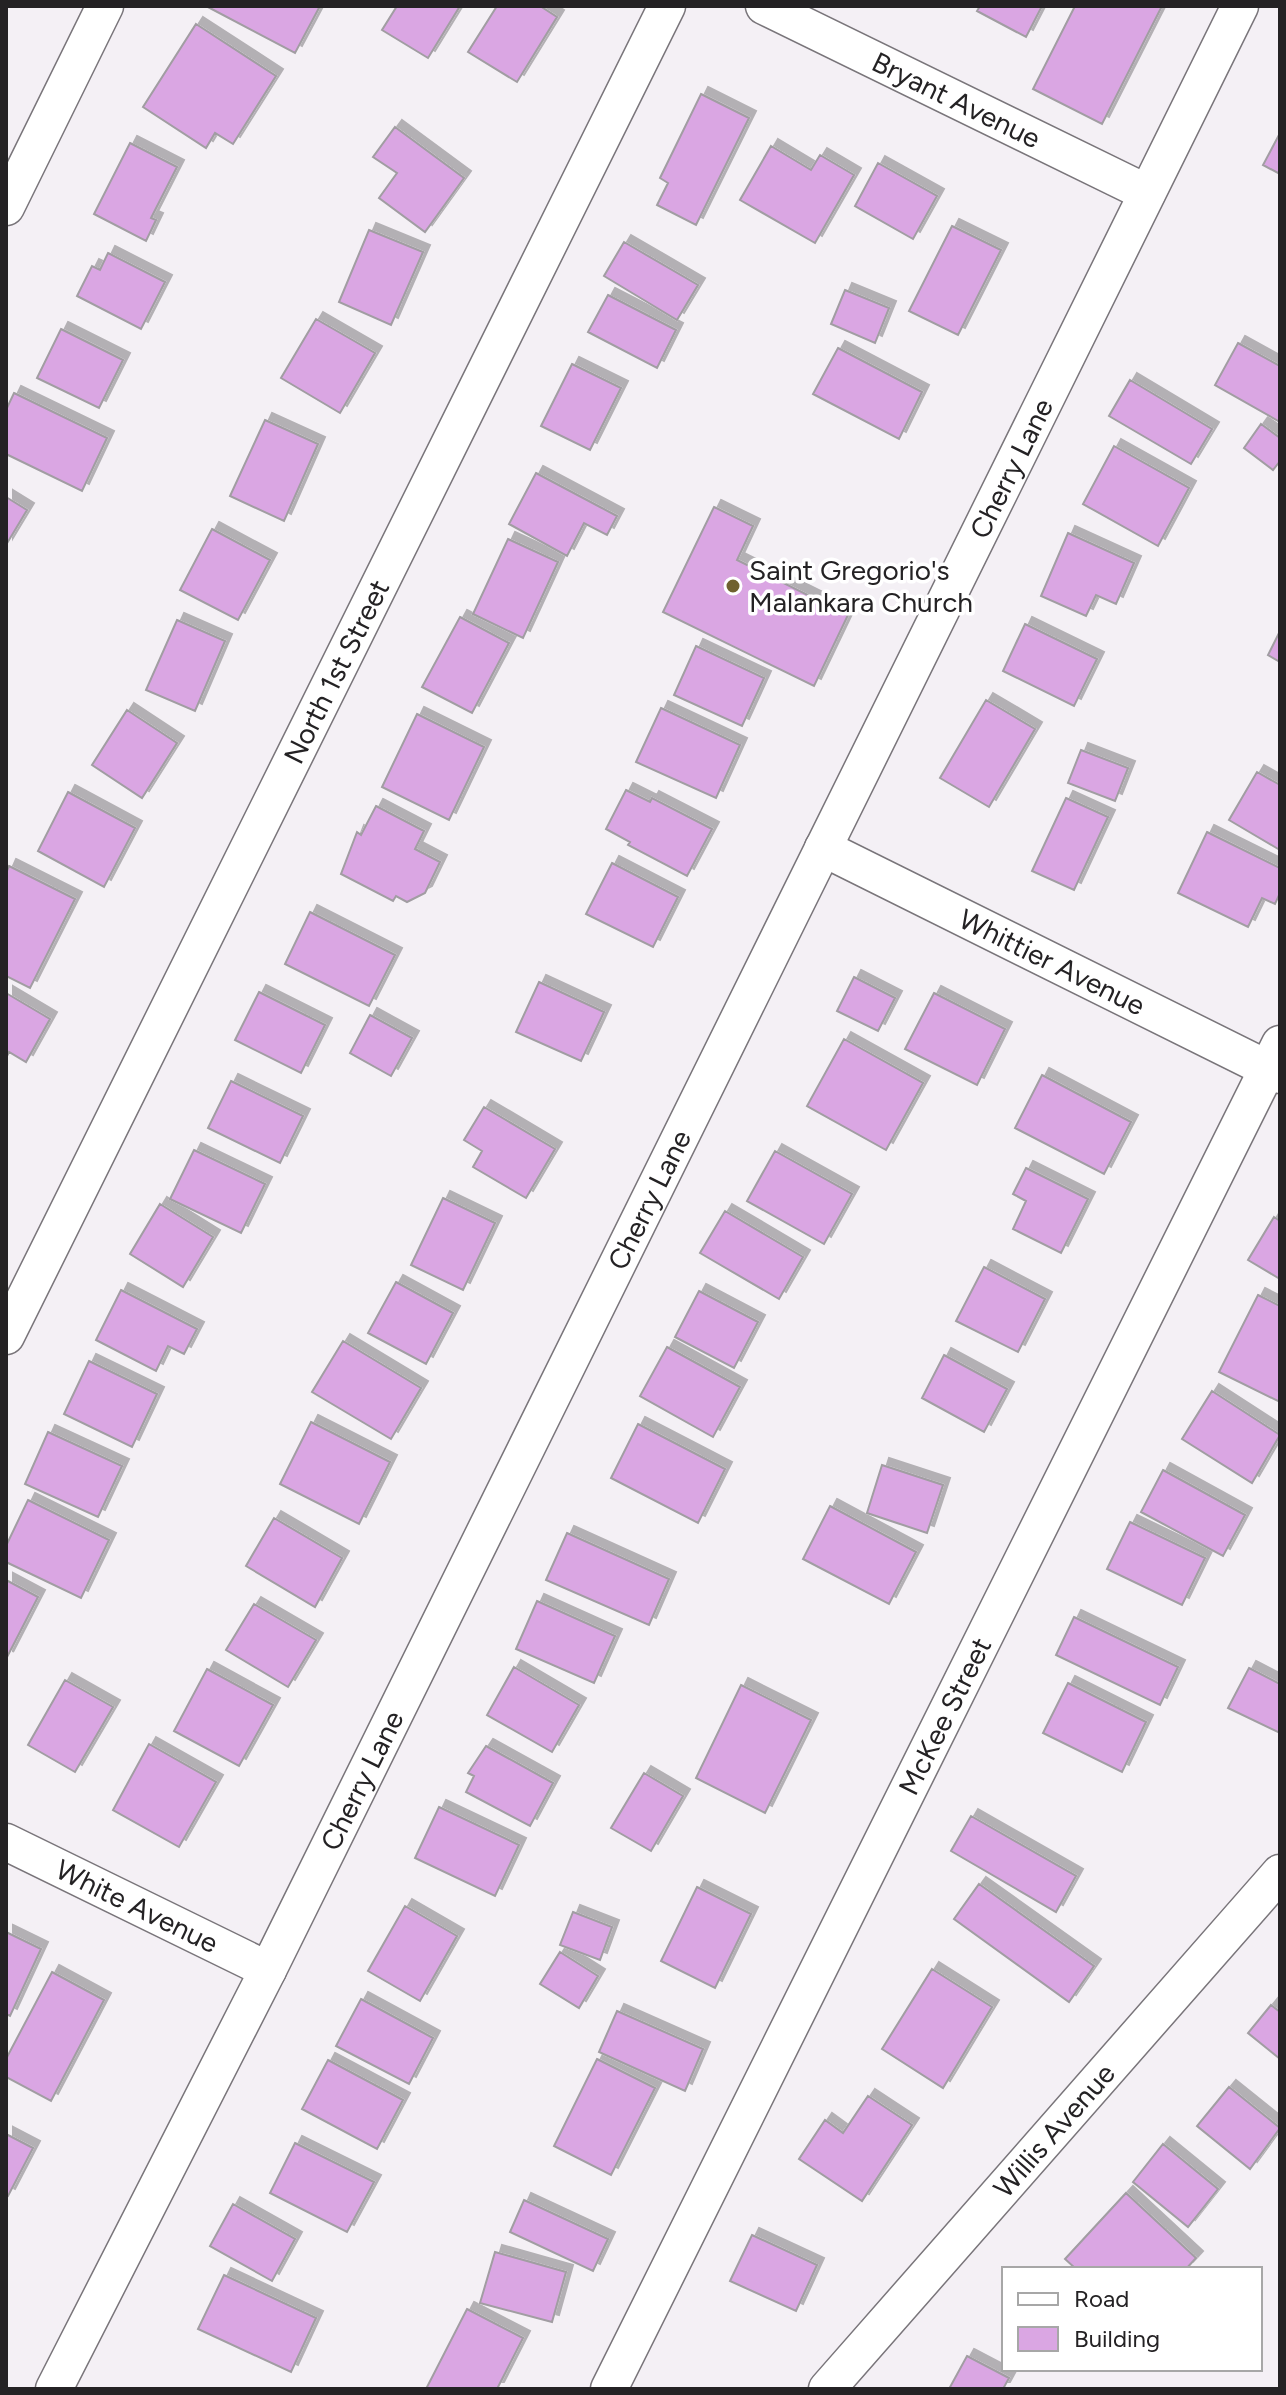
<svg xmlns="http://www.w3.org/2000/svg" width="1286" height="2395" viewBox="0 0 1286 2395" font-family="Figtree,sans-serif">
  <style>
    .building { fill: #daa6e3; stroke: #a19da2; stroke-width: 2; filter: url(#shadow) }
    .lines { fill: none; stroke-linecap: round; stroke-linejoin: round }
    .street-casing { stroke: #79757a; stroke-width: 39 }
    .street { stroke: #fff; stroke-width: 36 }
    .poi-dot { fill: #6f612f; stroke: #fff; stroke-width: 3 }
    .labels { text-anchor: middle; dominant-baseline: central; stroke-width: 7; stroke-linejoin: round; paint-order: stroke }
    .street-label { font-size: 28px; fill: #242224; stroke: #fff }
    .poi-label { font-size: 28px; fill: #242224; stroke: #fff; text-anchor: start }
  </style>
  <defs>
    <filter id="shadow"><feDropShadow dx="7" dy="-7" stdDeviation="0" flood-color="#0004"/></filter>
  </defs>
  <rect width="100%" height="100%" fill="#f4f0f5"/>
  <path class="building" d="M206 6H320L295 53Z
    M397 6H460L428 58 382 30Z
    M497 6H540L557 17 517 82 468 52Z
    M980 6H1042L1026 37 977 11Z
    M1075 6H1162L1102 124 1033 89Z
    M196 24 276 76 233 144 215 133 206 148 143 107Z
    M701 94 749 118 696 225 657 205 668 183 660 178Z
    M395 127 464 178 425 232 379 198 397 173 373 157Z
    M1280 133V174L1263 165Z
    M130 143 177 167 151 218 156 220 146 241 94 214Z
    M771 146 811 170 820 155 854 175 815 243 740 200Z
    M878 163 937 196 913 239 855 206Z
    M952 226 1001 250 958 335 909 311Z
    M369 230 423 252 391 325 339 302Z
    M624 242 698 285 677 320 604 276Z
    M108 253 165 282 141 329 77 296 92 266 100 270Z
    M845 290 889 308 875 343 831 324Z
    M608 295 676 330 657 368 588 332Z
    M316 319 375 353 340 413 281 378Z
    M61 329 123 360 99 408 37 378Z
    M1238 343 1280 366V422L1215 385Z
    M838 348 922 392 899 439 813 394Z
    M572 364 621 388 590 450 541 426Z
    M1130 380 1212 429 1191 464 1109 416Z
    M14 393 107 438 82 491 6 454V410Z
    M265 420 318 444 284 521 230 496Z
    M1261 424 1280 438V461L1273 470 1244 448Z
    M1114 446 1189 488 1158 546 1083 504Z
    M536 473 617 516 607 535 584 523 567 556 509 524Z
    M6 497 27 510 6 545Z
    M714 507 753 526 737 560 848 615 814 686 663 612Z
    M212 529 270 560 238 620 180 590Z
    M1068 533 1134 563 1116 604 1096 595 1086 616 1041 596Z
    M508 539 558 562 523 638 473 614Z
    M460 617 509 643 472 713 422 687Z
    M177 620 225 641 195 711 146 690Z
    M1025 624 1097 659 1074 706 1003 671Z
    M1280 631V662L1268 655Z
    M696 646 764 678 742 726 674 695Z
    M986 700 1035 729 989 807 940 778Z
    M661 708 740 745 716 798 636 762Z
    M127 710 177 743 142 798 92 765Z
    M417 714 484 747 449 820 382 787Z
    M1081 750 1128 768 1115 801 1068 783Z
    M1257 772 1280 785V850L1229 820Z
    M626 790 650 802 652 798 712 829 687 876 628 845 630 842 606 829Z
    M68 792 135 828 104 887 38 851Z
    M1066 798 1108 817 1074 890 1032 871Z
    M376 806 424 831 415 849 440 862 425 893 407 902 396 896 393 901 341 874 357 832 361 835Z
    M1207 832 1280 868V893L1275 904 1262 898 1248 927 1178 893Z
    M612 863 678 897 653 947 586 914Z
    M9 866 75 899 30 988 6 976V873Z
    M310 912 395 955 369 1006 285 964Z
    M854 977 895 998 878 1031 837 1011Z
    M539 982 604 1012 581 1061 516 1032Z
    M259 992 325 1025 301 1073 235 1040Z
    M6 993 50 1019 26 1062 9 1052 6 1058Z
    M934 993 1005 1029 977 1085 905 1049Z
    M370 1015 412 1038 391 1076 350 1053Z
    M844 1039 923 1083 886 1150 807 1106Z
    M1042 1075 1131 1122 1104 1174 1015 1128Z
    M231 1081 303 1116 280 1163 208 1128Z
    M484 1107 555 1149 526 1198 473 1167 482 1151 464 1140Z
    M194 1150 265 1184 241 1233 170 1199Z
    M775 1151 852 1194 824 1244 747 1201Z
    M1026 1168 1088 1199 1061 1253 1013 1229 1026 1201 1013 1194Z
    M443 1198 495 1223 463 1290 411 1265Z
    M160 1204 213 1237 183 1287 130 1254Z
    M725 1211 803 1257 779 1299 700 1253Z
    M1274 1217 1280 1221V1279L1248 1260Z
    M984 1267 1045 1299 1018 1352 956 1321Z
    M396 1282 453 1313 426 1364 368 1333Z
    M121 1290 197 1329 184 1354 168 1346 156 1371 96 1340Z
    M699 1291 758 1322 734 1368 675 1337Z
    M1258 1295 1280 1306V1402L1219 1372Z
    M343 1341 421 1388 391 1439 312 1392Z
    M667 1347 740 1387 713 1437 640 1396Z
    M944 1355 1007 1389 984 1432 922 1398Z
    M89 1361 157 1394 132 1447 64 1414Z
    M1212 1391 1280 1435 1252 1483 1182 1439Z
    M311 1422 390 1462 359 1524 280 1484Z
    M638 1424 725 1469 698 1523 611 1478Z
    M48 1432 122 1466 98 1517 25 1484Z
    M882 1465 943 1485 927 1533 867 1513Z
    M1163 1470 1245 1515 1223 1556 1141 1512Z
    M28 1500 109 1540 81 1598 6 1562V1546Z
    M830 1506 916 1552 889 1604 803 1559Z
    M274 1518 342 1558 315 1607 246 1566Z
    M1130 1522 1205 1558 1182 1605 1107 1569Z
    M567 1533 669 1579 649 1625 546 1580Z
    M6 1580 38 1597 6 1659Z
    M537 1601 615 1636 594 1683 516 1649Z
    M254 1604 316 1640 288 1687 226 1650Z
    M1074 1617 1178 1667 1160 1705 1056 1655Z
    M514 1667 579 1705 552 1752 487 1715Z
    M1249 1668 1280 1684V1733L1228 1708Z
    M207 1669 273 1705 239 1766 174 1731Z
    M65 1680 113 1707 75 1772 28 1745Z
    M1068 1683 1146 1722 1122 1772 1043 1733Z
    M741 1685 811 1720 765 1813 696 1778Z
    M149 1744 216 1782 179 1847 113 1810Z
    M486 1746 553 1783 530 1826 466 1792 474 1776 468 1773Z
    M644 1773 683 1796 651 1851 611 1828Z
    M439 1807 519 1845 495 1896 415 1858Z
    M971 1816 1076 1876 1056 1912 951 1851Z
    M979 1884 1094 1966 1069 2002 954 1919Z
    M697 1887 751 1914 715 1988 661 1961Z
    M405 1906 457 1936 420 2001 368 1971Z
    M573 1912 612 1927 600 1960 560 1945Z
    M6 1932 41 1949 10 2016 6 2014Z
    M560 1952 598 1976 579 2008 540 1984Z
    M932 1969 992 2007 943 2088 882 2049Z
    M52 1972 104 2000 51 2101 6 2077V2059Z
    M361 1999 433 2038 409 2084 336 2046Z
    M1271 2005 1280 2012V2059L1248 2033Z
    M617 2011 703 2049 685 2091 599 2052Z
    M597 2059 655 2088 611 2175 554 2146Z
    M328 2060 403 2100 377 2149 302 2109Z
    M1229 2087 1280 2128 1250 2169 1197 2126Z
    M868 2096 912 2125 862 2201 799 2159 825 2120 843 2133Z
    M6 2134 33 2148 8 2196 6 2195Z
    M295 2143 374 2182 347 2232 270 2193Z
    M1163 2144 1218 2189 1188 2227 1133 2182Z
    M1126 2193 1196 2258 1186 2269H1076L1065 2259Z
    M524 2200 608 2239 593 2271 510 2232Z
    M233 2204 295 2239 272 2281 210 2246Z
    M752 2235 817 2265 796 2311 730 2281Z
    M495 2252 566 2272 552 2322 480 2303Z
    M224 2275 316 2318 291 2372 198 2329Z
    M467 2309 523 2338 497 2389H426Z
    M967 2356 1009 2378 1003 2389H949Z"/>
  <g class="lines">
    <defs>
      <g id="street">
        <path id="s1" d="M764 6 1147 193"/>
        <path d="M6 207 105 6"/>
        <path id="s2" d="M823 848 1280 1075"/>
        <path id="s3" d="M6 1336 667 6"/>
        <path id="s4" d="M6 1842 268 1970"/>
        <path id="s5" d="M54 2389 268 1970 1240 6"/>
        <path id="s6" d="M609 2389 1280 1044"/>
        <path id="s7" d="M827 2389 1280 1873"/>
      </g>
    </defs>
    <use href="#street" class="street-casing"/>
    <use href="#street" class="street"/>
  </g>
  <circle class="poi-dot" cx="733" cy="586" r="8"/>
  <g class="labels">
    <g class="street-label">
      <text stroke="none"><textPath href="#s1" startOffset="214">Bryant Avenue</textPath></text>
      <text stroke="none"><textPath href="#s5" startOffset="2146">Cherry Lane</textPath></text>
      <text stroke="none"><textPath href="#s3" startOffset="742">North 1st Street</textPath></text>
      <text stroke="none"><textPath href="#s2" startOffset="256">Whittier Avenue</textPath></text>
      <text stroke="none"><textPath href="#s5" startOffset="1330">Cherry Lane</textPath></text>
      <text stroke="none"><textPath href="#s6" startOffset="752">McKee Street</textPath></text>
      <text stroke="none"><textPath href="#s5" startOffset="682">Cherry Lane</textPath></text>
      <text stroke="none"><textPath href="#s4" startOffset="146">White Avenue</textPath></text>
      <text stroke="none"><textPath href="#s7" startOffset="344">Willis Avenue</textPath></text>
    </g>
    <g class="poi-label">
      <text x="749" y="570">Saint Gregorio's<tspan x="749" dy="32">Malankara Church</tspan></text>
    </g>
  </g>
  <rect width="1286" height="2395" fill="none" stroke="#242224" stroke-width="16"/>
  <rect x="1002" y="2267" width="260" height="104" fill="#ffffff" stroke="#a7a7a7" stroke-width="2"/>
  <rect x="1018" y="2293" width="40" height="12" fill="#ffffff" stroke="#a7a7a7" stroke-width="2"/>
  <text x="1074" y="2307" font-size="24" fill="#242224">Road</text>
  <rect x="1018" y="2327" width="40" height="24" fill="#daa6e3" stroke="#a7a7a7" stroke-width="2"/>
  <text x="1074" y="2347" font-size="24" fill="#242224">Building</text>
</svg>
